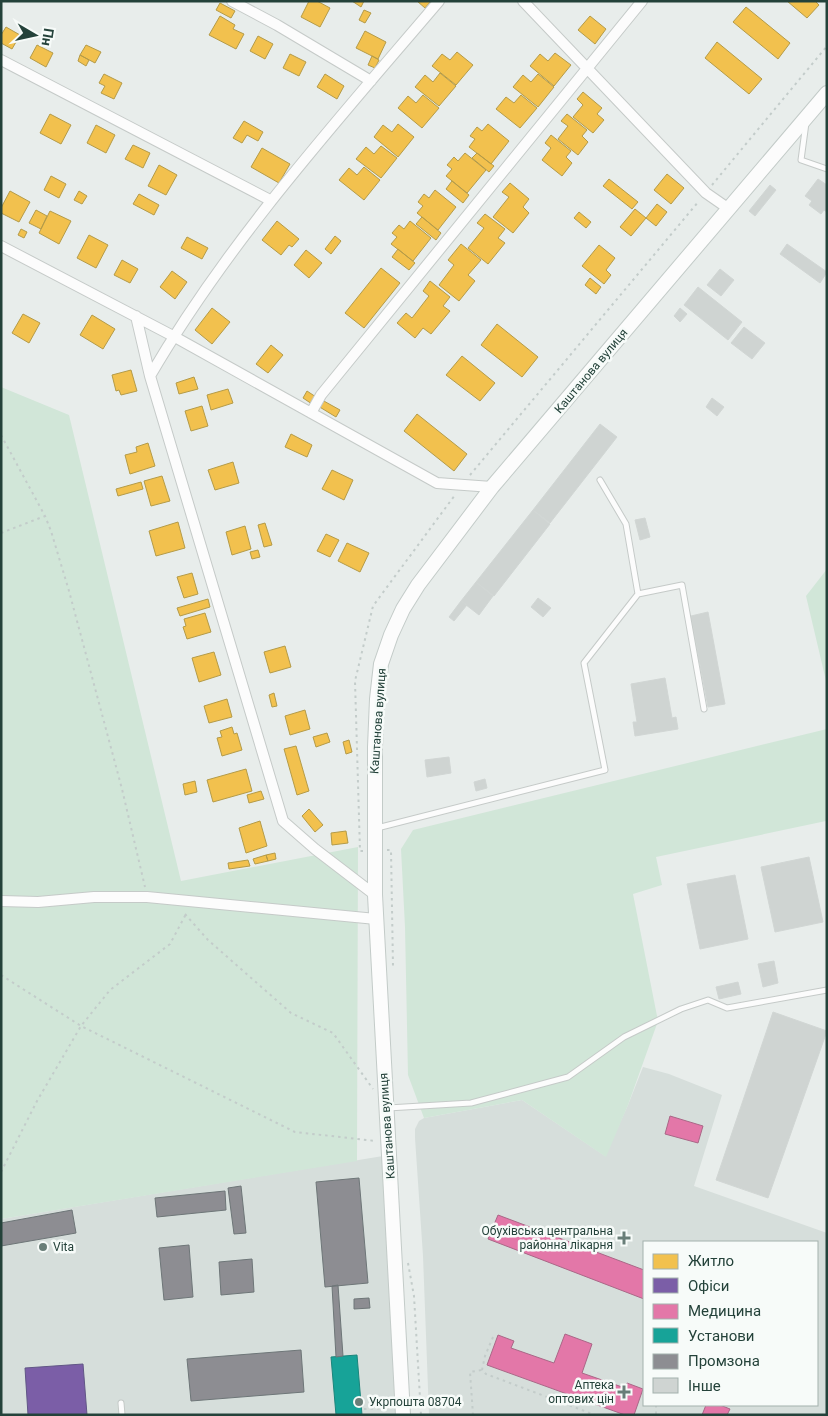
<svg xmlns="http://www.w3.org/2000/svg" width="828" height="1416" viewBox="0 0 828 1416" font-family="Roboto,sans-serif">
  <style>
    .built { fill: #d6dedb; fill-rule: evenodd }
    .green { fill: #d1e6d8 }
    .homes { fill: #f2c14e; stroke: #b49b48 }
    .offices { fill: #7b5ea7; stroke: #615686 }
    .health { fill: #e377a8; stroke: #aa6787 }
    .public { fill: #17a398; stroke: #1b867c }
    .industry { fill: #8d8d92; stroke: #6e7678 }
    .building { fill: #cfd4d2; stroke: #d1d6d4 }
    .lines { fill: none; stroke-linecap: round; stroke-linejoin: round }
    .lane-casing { stroke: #c5cac8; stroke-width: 7 }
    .street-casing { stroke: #c5cac8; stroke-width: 12 }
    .secondary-casing { stroke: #c3cbc8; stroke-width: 16 }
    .path { stroke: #c3ccca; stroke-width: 2; stroke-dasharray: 2.5 4; stroke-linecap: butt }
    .lane { stroke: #fcfcfc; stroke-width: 5 }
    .street { stroke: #fcfcfc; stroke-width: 10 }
    .secondary { stroke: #fcfcfc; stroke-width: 14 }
    .poi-dot { fill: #697e78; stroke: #f7fbf9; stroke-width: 2 }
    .labels { text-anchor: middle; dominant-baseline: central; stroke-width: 5; stroke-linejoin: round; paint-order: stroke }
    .street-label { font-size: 12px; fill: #24423a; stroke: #f7fbf9 }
    .poi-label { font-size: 12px; fill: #24423a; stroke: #f7fbf9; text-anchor: end }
  </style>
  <rect width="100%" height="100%" fill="#e8edeb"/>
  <path class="built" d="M643 1067 669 1074 722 1095 694 1186 827 1233V1415H429L423 1256 415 1138V1129L419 1121 424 1118 522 1100 605 1156 628 1105ZM644 1242H817V1405H644Z
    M389 1155 403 1415H1V1219Z"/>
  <path class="green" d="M1 387 69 415 181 881 358 847 357 1161 1 1219Z
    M827 569V685L806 596Z
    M827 729V822L826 821 656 857 662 885 633 894 658 1021 628 1105 606 1157 522 1100 424 1118 408 1075 405 927 401 849 413 830Z"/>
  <path class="homes" d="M309 1H317L330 8 320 27 301 17Z
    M352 1H364L361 7Z
    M417 1H431L425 8Z
    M787 1H815L819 5 807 18Z
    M220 3 235 11 231 18 216 10Z
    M746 7 790 43 778 59 733 22Z
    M364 10 371 13 365 23 359 20Z
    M220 16 235 25 233 29 244 34 236 49 209 35Z
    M590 16 606 29 595 44 578 30Z
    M6 27 20 35 12 49 1 43V35Z
    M365 31 386 42 378 59 356 48Z
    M258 36 273 44 265 59 250 51Z
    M717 42 762 79 749 94 705 58Z
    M37 45 53 53 46 67 30 58Z
    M86 45 101 52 95 63 80 55Z
    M457 52 473 65 456 85 432 66 442 54 450 60Z
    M555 53 571 65 554 86 530 66 540 54 548 61Z
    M290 54 306 62 299 76 283 68Z
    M80 55 89 60 86 66 78 61Z
    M372 56 379 60 375 68 368 65Z
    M440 73 456 86 439 106 415 87 425 75 433 82Z
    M104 74 122 83 114 99 101 93 105 86 99 83Z
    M325 74 344 86 337 99 317 87Z
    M538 74 554 87 538 107 513 87 523 75 531 82Z
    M583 92 602 108 597 114 604 120 593 133 573 117 583 105 577 99Z
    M423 95 439 108 422 128 398 108 408 96 416 103Z
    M521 95 537 108 520 128 496 109 506 97 514 103Z
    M50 114 71 125 61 144 40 133Z
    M567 114 587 130 582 136 588 142 578 155 558 139 568 126 561 121Z
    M244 121 263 132 258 141 247 135 242 143 233 138Z
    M398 124 414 137 398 157 374 137 383 125 392 132Z
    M488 124 509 141 491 164 469 147 475 139 470 136 477 127 482 131Z
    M96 125 115 135 106 153 87 143Z
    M551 135 571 151 566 157 572 163 562 176 542 160 551 148 545 143Z
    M133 145 150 153 143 168 125 159Z
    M381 146 397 158 381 178 356 159 366 147 374 154Z
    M262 148 290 164 279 183 251 167Z
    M465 153 486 170 467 193 446 176 452 169 447 165 454 157 458 161Z
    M477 153 494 166 489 172 472 158Z
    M159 165 177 175 166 195 148 186Z
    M364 167 380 180 364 200 339 180 349 168 357 175Z
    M667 174 684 188 671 204 654 190Z
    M51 176 66 184 59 198 44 190Z
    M609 179 638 202 632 209 603 186Z
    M452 181 469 195 463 203 446 189Z
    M510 183 529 199 523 207 529 213 513 233 493 217 509 197 502 192Z
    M435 190 456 207 438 230 417 213 423 206 418 202 424 194 429 198Z
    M10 191 30 202 19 222 1 213V208Z
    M79 191 87 196 82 204 74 200Z
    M139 194 159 205 154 215 133 204Z
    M657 204 667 212 656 226 646 218Z
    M635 209 646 218 631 236 620 227Z
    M36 210 47 216 41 229 29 223Z
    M50 211 71 221 59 244 39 233Z
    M579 212 591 222 586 228 574 218Z
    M485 214 505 229 498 238 505 243 488 264 468 248 484 228 477 223Z
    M422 217 441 233 436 240 416 224Z
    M277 221 299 239 292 247 289 245 281 255 262 240Z
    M410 221 431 238 413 261 391 244 397 237 392 233 399 225 404 229Z
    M21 229 27 232 24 238 18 235Z
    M89 235 108 245 96 268 77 258Z
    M335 236 341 241 331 254 325 249Z
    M187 237 208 248 202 259 181 248Z
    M461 244 481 260 468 275 475 281 459 301 439 285 454 265 448 260Z
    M599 245 615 258 606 270 611 275 604 284 582 266Z
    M398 249 415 263 409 270 392 257Z
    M306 250 322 263 309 278 294 265Z
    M122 260 138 269 130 283 114 275Z
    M381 268 400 283 364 328 345 313Z
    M172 271 187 282 175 299 160 287Z
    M590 278 601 287 596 294 585 285Z
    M430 281 450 297 443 306 450 311 431 334 423 328 415 338 397 323 406 313 412 318 429 296 423 291Z
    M212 308 230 322 212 344 195 330Z
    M23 314 40 323 29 343 12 333Z
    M92 315 115 329 103 349 80 335Z
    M497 324 538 357 522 377 481 345Z
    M271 345 283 355 268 373 256 364Z
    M462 356 495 383 480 401 446 375Z
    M131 370 137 391 121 395 119 390 116 391 112 375Z
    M194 377 198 389 179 394 176 383Z
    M228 389 233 403 211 410 207 395Z
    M307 391 316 397 312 404 303 398Z
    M322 400 340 410 336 417 318 406Z
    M202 406 208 426 191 431 185 411Z
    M417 414 467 454 454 471 404 431Z
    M291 434 312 445 307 457 285 447Z
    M148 443 155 466 130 474 125 455 137 452 136 447Z
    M233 462 239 483 215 490 208 470Z
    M332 470 353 480 344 500 322 489Z
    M162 476 170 501 151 506 144 481Z
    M141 482 143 489 118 496 116 489Z
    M178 522 185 548 156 556 149 531Z
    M265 523 272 545 264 547 258 525Z
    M245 526 251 549 232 555 226 532Z
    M326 534 339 540 330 557 317 551Z
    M347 543 369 553 360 572 338 561Z
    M258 550 260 557 252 559 250 552Z
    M192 573 198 594 184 598 177 577Z
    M208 599 210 607 180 616 177 608Z
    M205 613 211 632 187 639 183 627 186 626 184 619Z
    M285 646 291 667 270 673 264 652Z
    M214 652 221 675 199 682 192 658Z
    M274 693 277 706 272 707 269 695Z
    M227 699 232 717 209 723 204 706Z
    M305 710 310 729 290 735 285 716Z
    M232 727 234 734 237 733 242 750 222 756 217 738 222 737 220 731Z
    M327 733 330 742 316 747 313 737Z
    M349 740 352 752 346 754 343 742Z
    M296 746 309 791 297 795 284 749Z
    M246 769 252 791 213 802 207 780Z
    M195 781 197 792 185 795 183 784Z
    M261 791 264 799 249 803 247 795Z
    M309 809 323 825 315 832 302 816Z
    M260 821 267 846 246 853 239 828Z
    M346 831 348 843 332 845 331 833Z
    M275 853 276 859 268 861 266 855Z
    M266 855 268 861 255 864 253 859Z
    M248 860 250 866 229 869 228 863Z"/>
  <path class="offices" d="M83 1364 87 1415H28L25 1368Z"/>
  <path class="health" d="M670 1116 703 1126 698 1143 665 1134Z
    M498 1215 644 1270V1299L488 1239Z
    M565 1334 592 1344 582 1373 625 1388 627 1383 643 1389 634 1415H625L487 1365 498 1335 514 1341 511 1348 554 1363Z
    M706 1405H720L730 1409 727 1415H702Z"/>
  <path class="public" d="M357 1355 362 1415H336L331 1357Z"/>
  <path class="industry" d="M359 1178 368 1283 325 1287 316 1182Z
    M241 1186 246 1233 234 1234 228 1188Z
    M225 1191 226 1210 157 1217 155 1198Z
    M72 1210 76 1233 1 1246V1223Z
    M189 1245 193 1297 164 1300 159 1248Z
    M252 1259 254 1292 221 1295 219 1262Z
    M338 1285 343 1356 336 1357 332 1286Z
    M369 1298 370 1308 354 1309V1299Z
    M301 1350 304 1392 191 1401 187 1359Z"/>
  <path class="building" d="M818 179 827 185V212L824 210 821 214 809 205 812 201 805 196Z
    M770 185 776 190 755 216 749 211Z
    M787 244 827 272 820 283 780 254Z
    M720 269 734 280 721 296 707 285Z
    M698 287 742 322 728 340 684 305Z
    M680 308 687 314 680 322 674 316Z
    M744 327 765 343 752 359 731 343Z
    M712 398 724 407 717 416 706 407Z
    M600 424 617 437 550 523 533 510Z
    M533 510 550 524 494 596 476 582Z
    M645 518 650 537 640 540 635 520Z
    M476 582 493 596 479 615 461 601Z
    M538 598 551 608 543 617 531 607Z
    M461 601 467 605 454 621 449 617Z
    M708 612 725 704 708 707 691 616Z
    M665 678 672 718 676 717 678 729 635 736 633 722H637L631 684Z
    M449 757 451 773 427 777 425 760Z
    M485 779 487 788 476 791 474 782Z
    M809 857 823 922 775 932 761 867Z
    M735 875 748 939 700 949 687 884Z
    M774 961 778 983 763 987 758 964Z
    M738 982 741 994 719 999 716 987Z
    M773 1012 827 1031 768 1198 716 1180Z"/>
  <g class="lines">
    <defs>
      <path id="lane" d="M806 123 801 160 827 169
        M600 480 626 524 638 594
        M377 828 605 770 584 663 638 594 682 585 704 709
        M388 1108 471 1103 568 1077 624 1037 681 1009 708 1000 727 1008 827 990
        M121 1403 122 1415"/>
      <path id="street" d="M232 1 277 25 371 81
        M523 1 706 193 729 209
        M1 60 270 200
        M1 246 173 336 437 483 492 487
        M136 316 150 376 283 821 315 849 375 895
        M150 376C230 239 337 121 439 1
        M311 413 321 395 642 1
        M1 901 38 902 94 897H147L376 919"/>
      <path id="secondary" d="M403 1415 375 895V747L377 699 381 664 391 635 403 609 418 585 492 487 827 93"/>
    </defs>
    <use href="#lane" class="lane-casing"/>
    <use href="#street" class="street-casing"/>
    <use href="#secondary" class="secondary-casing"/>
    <path class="path" d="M712 185 827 46
      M1 435 45 516 51 531 69 591 122 789 145 887
      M470 475 699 201
      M1 533 45 516
      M387 850H391L393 966
      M363 851H360L355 681 373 606 455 495
      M185 914 208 940 291 1013 333 1033 373 1089
      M1 975 81 1026 295 1132 376 1141
      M1 1172 37 1101 81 1026 110 990 170 944 186 914
      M408 1263 414 1296 421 1415
      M493 1337 485 1356 482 1370 486 1374 595 1415
      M656 1405V1415
      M364 1409 390 1408
      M473 1415 470 1372 482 1370"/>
    <use href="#lane" class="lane"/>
    <use href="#street" class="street"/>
    <use href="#secondary" class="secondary"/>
  </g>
  <g class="poi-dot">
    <path d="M621.5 1230.5h5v5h5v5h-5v5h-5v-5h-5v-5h5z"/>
    <circle cx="43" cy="1247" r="5"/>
    <path d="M621.5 1384.5h5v5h5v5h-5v5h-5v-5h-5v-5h5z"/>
    <circle cx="359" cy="1402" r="5"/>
  </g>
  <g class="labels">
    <g class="street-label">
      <text transform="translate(591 371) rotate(-50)">Каштанова вулиця</text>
      <text transform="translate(378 721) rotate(-86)">Каштанова вулиця</text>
      <text transform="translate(387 1126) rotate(-94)">Каштанова вулиця</text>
    </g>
    <g class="poi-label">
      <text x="613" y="1231">Обухівська центральна<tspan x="613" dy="14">районна лікарня</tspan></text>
      <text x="53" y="1247" text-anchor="start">Vita</text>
      <text x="614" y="1385">Аптека<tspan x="614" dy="14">оптових цін</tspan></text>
      <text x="369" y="1402" text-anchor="start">Укрпошта 08704</text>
    </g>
  </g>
  <rect width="828" height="1416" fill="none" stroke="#24423a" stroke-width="5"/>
  <rect x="643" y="1241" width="175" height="165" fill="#f7fbf9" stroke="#a3b1ad"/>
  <rect x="653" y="1254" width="25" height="15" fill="#f2c14e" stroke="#a3b1ad"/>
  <text x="688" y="1266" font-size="15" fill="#24423a">Житло</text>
  <rect x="653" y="1278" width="25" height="15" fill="#7b5ea7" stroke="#a3b1ad"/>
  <text x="688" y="1291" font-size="15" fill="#24423a">Офіси</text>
  <rect x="653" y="1304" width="25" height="15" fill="#e377a8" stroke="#a3b1ad"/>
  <text x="688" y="1316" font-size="15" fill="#24423a">Медицина</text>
  <rect x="653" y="1328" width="25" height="15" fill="#17a398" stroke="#a3b1ad"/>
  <text x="688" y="1341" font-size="15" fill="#24423a">Установи</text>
  <rect x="653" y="1354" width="25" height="15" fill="#8d8d92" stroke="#a3b1ad"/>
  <text x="688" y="1366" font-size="15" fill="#24423a">Промзона</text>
  <rect x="653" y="1378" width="25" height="15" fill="#cfd4d2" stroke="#a3b1ad"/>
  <text x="688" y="1391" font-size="15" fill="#24423a">Інше</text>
  <g transform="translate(35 35) rotate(99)" stroke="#f7fbf9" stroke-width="4" paint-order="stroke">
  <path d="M0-4L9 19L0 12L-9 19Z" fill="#24423a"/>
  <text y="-8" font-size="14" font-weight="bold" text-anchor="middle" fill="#24423a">Пн</text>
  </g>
</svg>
